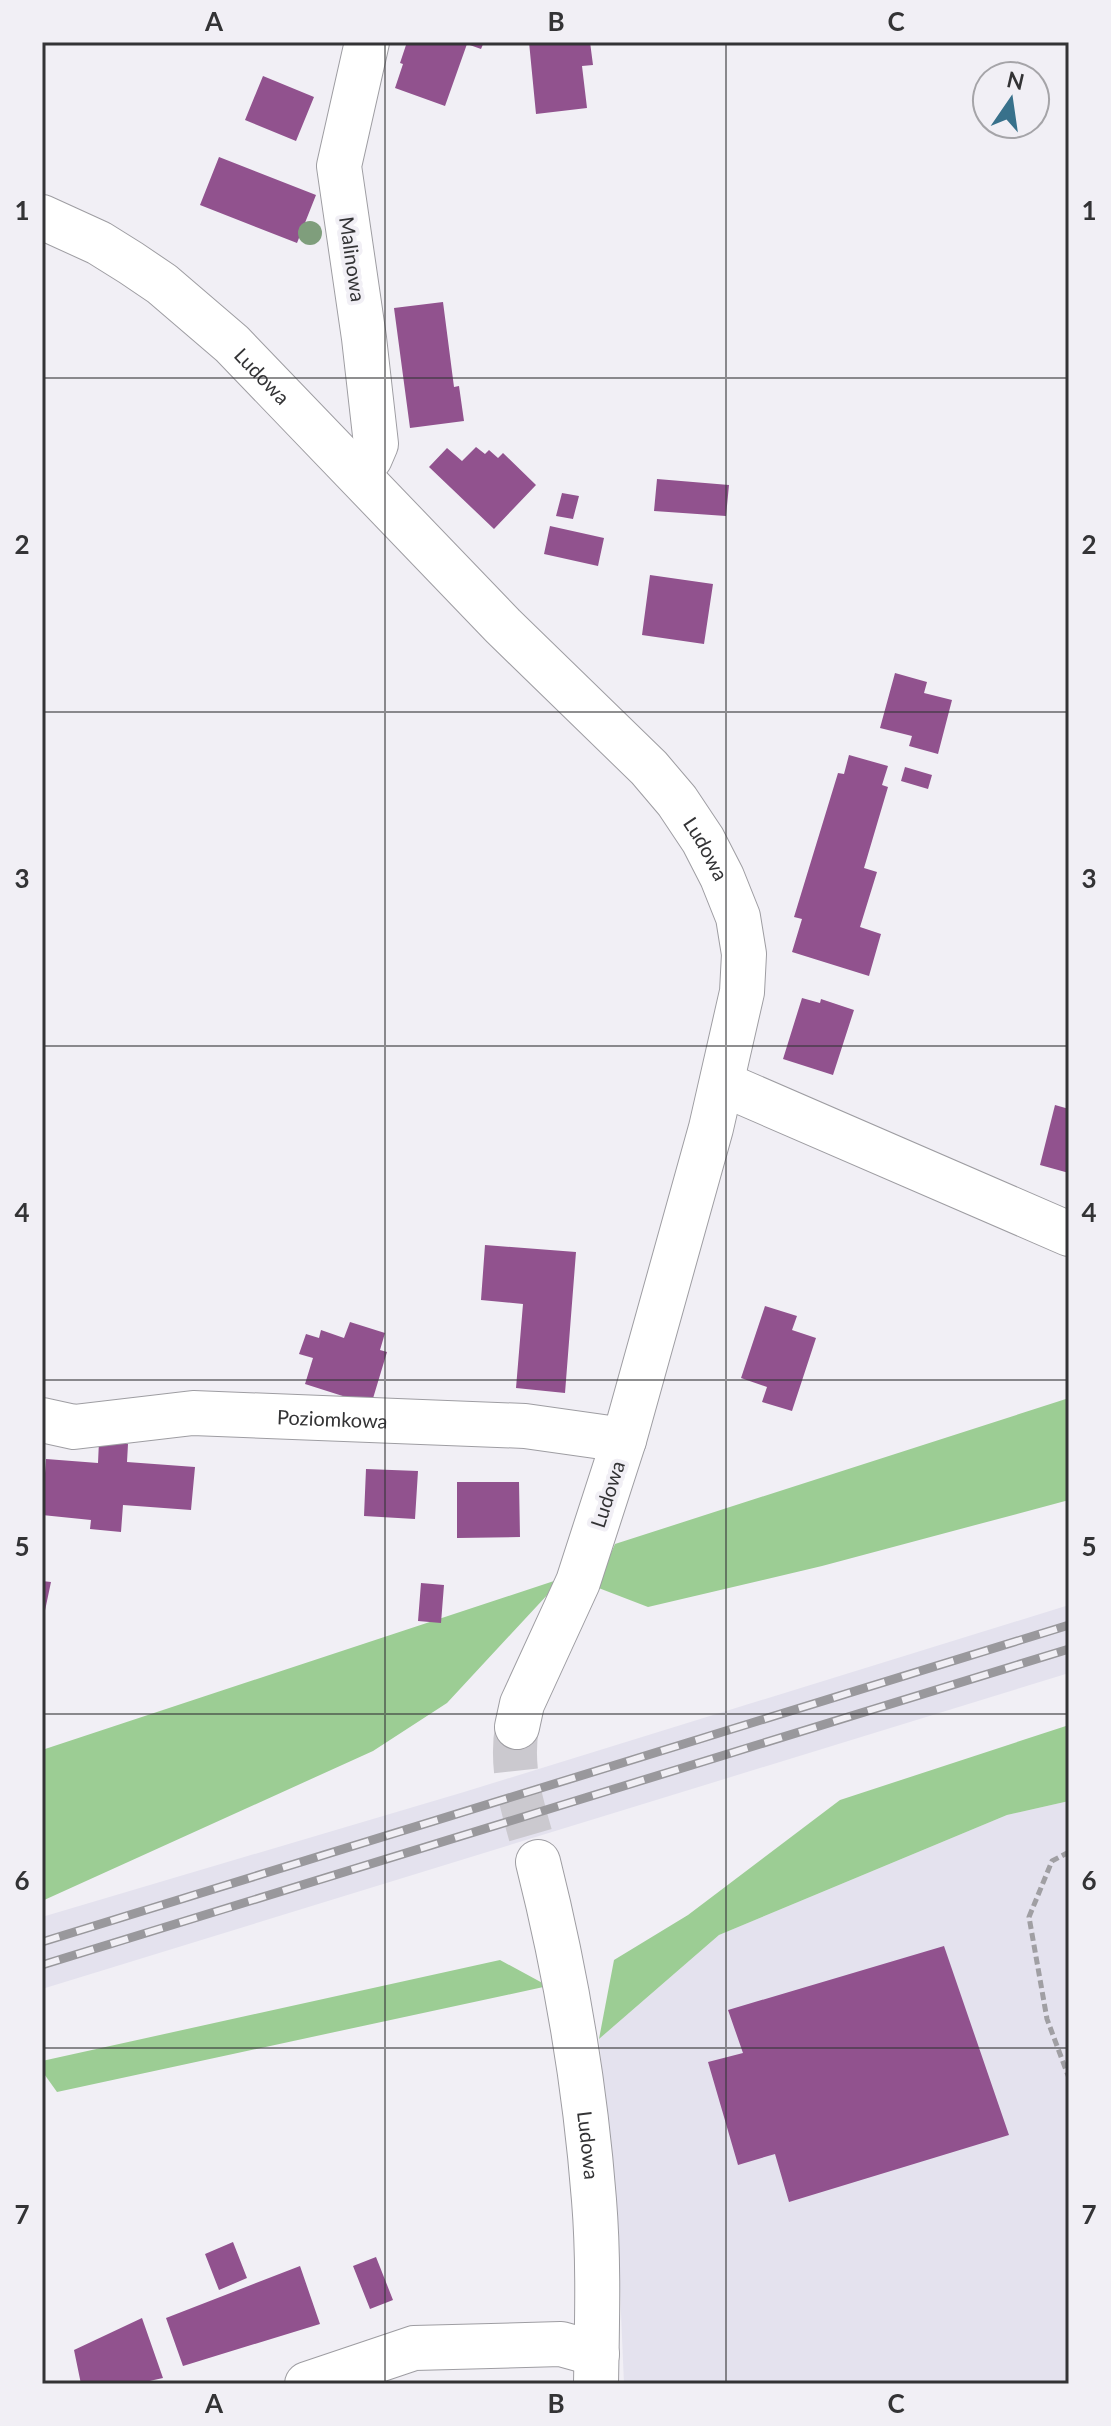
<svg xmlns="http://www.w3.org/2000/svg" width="1111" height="2426" viewBox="0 0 1111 2426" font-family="Lato,sans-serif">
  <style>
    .built { fill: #e4e2ee }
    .green { fill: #9ccd94 }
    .building { fill: #91528e }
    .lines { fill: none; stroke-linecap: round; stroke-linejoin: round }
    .minor-tunnel { stroke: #cbc9cf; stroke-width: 44; stroke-dasharray: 44 22; stroke-linecap: butt }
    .minor-casing { stroke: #9e9da2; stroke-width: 46 }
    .path { stroke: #a09fa3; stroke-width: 5; stroke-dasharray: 8 4; stroke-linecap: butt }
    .minor { stroke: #fff; stroke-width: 44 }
    .rail-casing { stroke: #99989c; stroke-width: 9 }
    .rail { stroke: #f1eff5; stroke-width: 6; stroke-dasharray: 18; stroke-linecap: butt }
    .tree { fill: #7f9e7c }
    .grid { fill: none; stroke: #333335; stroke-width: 2; stroke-opacity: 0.55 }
    .labels { text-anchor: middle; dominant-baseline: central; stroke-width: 8; stroke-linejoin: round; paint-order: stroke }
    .street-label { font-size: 20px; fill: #333335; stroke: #f1eff5 }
    .neatline { fill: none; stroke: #333335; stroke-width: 3 }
    .grid-label { font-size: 26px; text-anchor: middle; font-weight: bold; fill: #333335 }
  </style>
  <rect width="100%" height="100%" fill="#f1eff5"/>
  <path class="built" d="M1069 1605V1673L42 1989V1917L464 1792Z
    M1069 1801V2384H624L617 2218 599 2039 719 1935 1007 1815Z"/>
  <path class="green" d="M1069 1398V1500L822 1566 648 1607 596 1587 615 1544Z
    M563 1578 447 1703 373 1751 42 1901V1750Z
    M1069 1725V1801L1007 1815 719 1935 599 2039 614 1960 688 1915 840 1800Z
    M500 1960 548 1986 57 2092 42 2071V2061Z"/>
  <path class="building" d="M407 42H484L481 49 467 44 445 106 395 88 403 64 400 63Z
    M529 42H590L593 65 582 66 587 108 536 114Z
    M263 76 314 97 296 141 245 120Z
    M219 157 316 195 297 243 200 205Z
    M443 302 454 387 459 386 464 421 410 428 394 308Z
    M476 447 485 454 489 450 498 458 503 453 536 485 494 529 429 467 447 448 462 461Z
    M657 479 729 485 726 516 654 511Z
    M562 493 579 496 573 519 556 516Z
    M550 526 604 538 598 566 544 554Z
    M650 575 713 584 704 644 642 635Z
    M895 673 927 682 924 693 952 700 938 754 909 746 912 736 880 728Z
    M849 755 888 766 882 785 888 787 864 868 877 872 860 927 881 934 869 976 792 952 802 919 794 917 838 773 844 774Z
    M905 767 932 775 928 789 901 781Z
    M802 998 820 1003 821 999 854 1010 833 1075 783 1059Z
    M1055 1105 1069 1109V1173L1040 1165Z
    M485 1245 576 1252 565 1393 516 1388 523 1304 481 1300Z
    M765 1306 797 1316 792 1330 816 1338 792 1411 762 1402 767 1387 741 1378Z
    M350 1322 385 1333 380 1350 387 1352 371 1405 305 1384 313 1358 299 1354 306 1334 319 1338 321 1330 344 1338Z
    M99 1441 128 1444 127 1462 195 1467 191 1510 123 1505 121 1532 90 1529 91 1520 42 1515 46 1459 98 1463Z
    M366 1469 418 1471 415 1519 364 1516Z
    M457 1482H519L520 1537 457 1538Z
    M42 1581 51 1582 43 1620 42 1619Z
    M421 1583 444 1585 441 1623 418 1621Z
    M944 1946 1009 2135 789 2202 775 2154 738 2165 708 2062 743 2053 728 2010Z
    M233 2242 247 2278 219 2290 205 2254Z
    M376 2257 393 2300 370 2309 353 2266Z
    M300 2266 320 2324 183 2366 166 2318Z
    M142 2318 163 2378 136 2384H81L74 2350Z"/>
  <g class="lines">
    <path class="minor-tunnel" d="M517 1727C509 1775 526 1816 538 1862"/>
    <defs>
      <g id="minor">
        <path id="s1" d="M42 217 99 243 131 263 162 284 232 344 503 626 649 768 677 801 703 840 722 877 738 917 744 954 742 992 711 1128 624 1440 578 1582 522 1704 517 1727"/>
        <path d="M358 473 370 458 376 444 364 338 339 166 367 42"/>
        <path d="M723 1084 1069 1234"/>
        <path id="s2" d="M42 1420 74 1427 193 1413 525 1426 624 1440"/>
        <path id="s3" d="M538 1862C566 1973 585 2085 594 2200 599 2261 597 2323 596 2384"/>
        <path d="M307 2384 414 2348 561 2344 597 2354"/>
      </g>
    </defs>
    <use href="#minor" class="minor-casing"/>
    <path class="path" d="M1069 1852 1052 1861 1029 1917 1047 2019 1069 2078"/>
    <use href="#minor" class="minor"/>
    <defs>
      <path id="rail" d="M42 1942 1069 1625
        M42 1965 1069 1649"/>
    </defs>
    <use href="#rail" class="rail-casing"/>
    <use href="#rail" class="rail"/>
  </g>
  <circle class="tree" cx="310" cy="233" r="12"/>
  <path class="grid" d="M385 42V2384M726 42V2384M42 378H1069M42 712H1069M42 1046H1069M42 1380H1069M42 1714H1069M42 2048H1069"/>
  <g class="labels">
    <g class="street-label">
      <text transform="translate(353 259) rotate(82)">Malinowa</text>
      <text stroke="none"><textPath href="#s1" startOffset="274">Ludowa</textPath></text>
      <text stroke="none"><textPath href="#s1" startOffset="924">Ludowa</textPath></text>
      <text stroke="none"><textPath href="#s2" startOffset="292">Poziomkowa</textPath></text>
      <text transform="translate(607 1494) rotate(-72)">Ludowa</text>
      <text stroke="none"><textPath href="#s3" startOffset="288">Ludowa</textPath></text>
    </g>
  </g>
  <rect width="1111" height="2426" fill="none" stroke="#f1eff5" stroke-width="88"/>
  <g transform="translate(1011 100) rotate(13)"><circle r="38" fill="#f1eff5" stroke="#a5a4a8" stroke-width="2"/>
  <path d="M0-6L14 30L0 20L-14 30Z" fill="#38718b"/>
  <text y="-12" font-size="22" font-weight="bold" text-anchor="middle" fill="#333335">N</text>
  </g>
  <rect x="44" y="44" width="1023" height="2338" class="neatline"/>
  <g class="grid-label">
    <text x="214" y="31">A</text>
    <text x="556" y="31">B</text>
    <text x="896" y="31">C</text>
    <text x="22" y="220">1</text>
    <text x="1089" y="220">1</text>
    <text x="22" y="554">2</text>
    <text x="1089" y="554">2</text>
    <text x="22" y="888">3</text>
    <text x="1089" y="888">3</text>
    <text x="22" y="1222">4</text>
    <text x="1089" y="1222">4</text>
    <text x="22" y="1556">5</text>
    <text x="1089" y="1556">5</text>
    <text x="22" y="1890">6</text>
    <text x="1089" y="1890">6</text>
    <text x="22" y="2224">7</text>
    <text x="1089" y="2224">7</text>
    <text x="214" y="2413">A</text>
    <text x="556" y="2413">B</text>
    <text x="896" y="2413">C</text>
  </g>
</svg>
